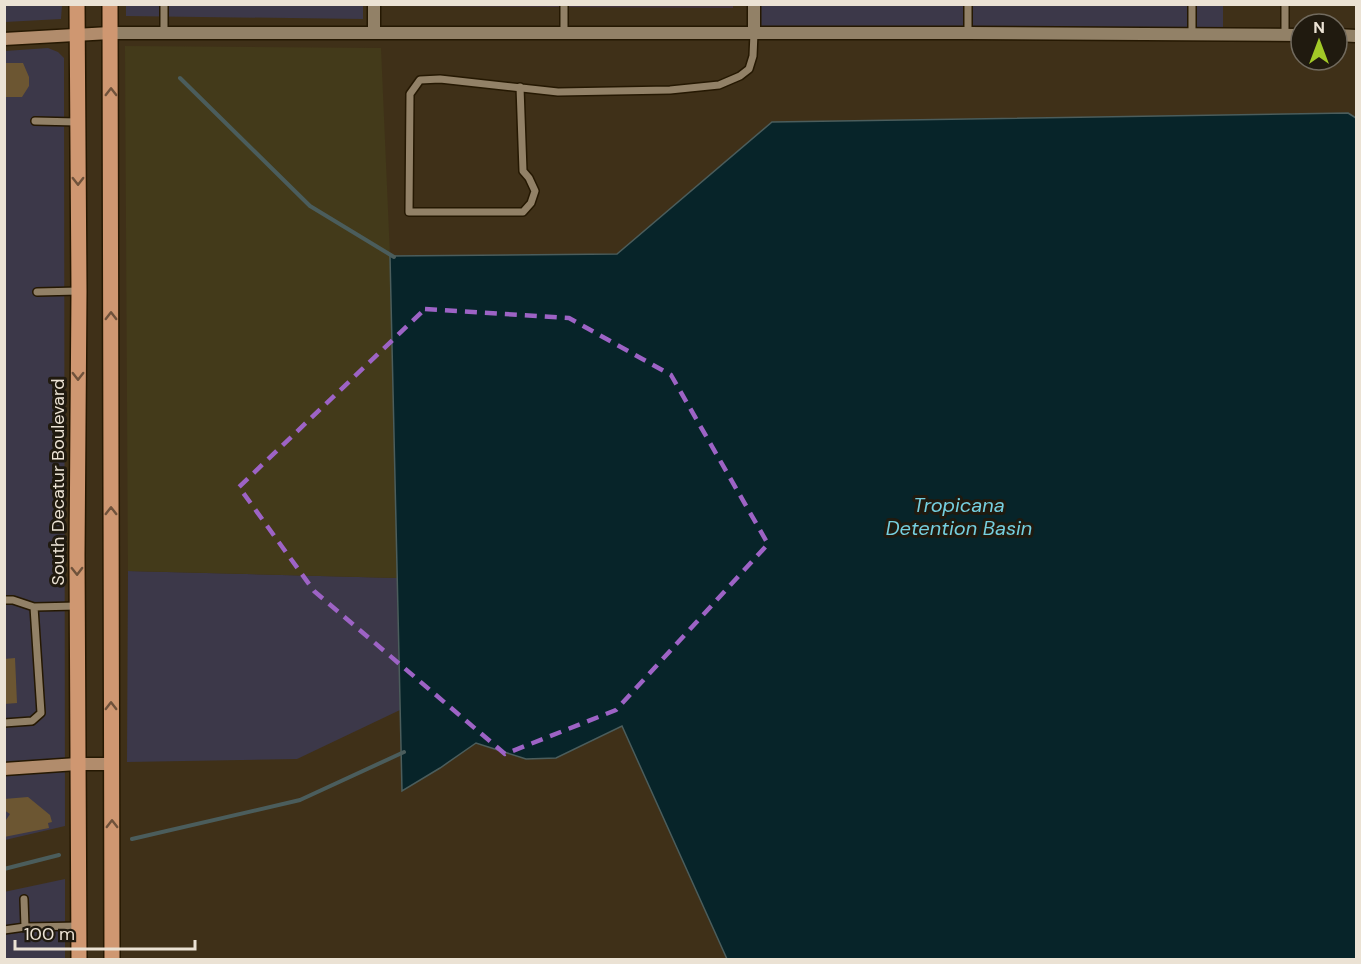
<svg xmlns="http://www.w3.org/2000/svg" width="1361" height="964" viewBox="0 0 1361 964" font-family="'DM Sans',sans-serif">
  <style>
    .commercial { fill: #453541 }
    .industrial { fill: #3c3849 }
    .sand { fill: #433a1a }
    .water { fill: #072429; stroke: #4b5d5c; stroke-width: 1.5 }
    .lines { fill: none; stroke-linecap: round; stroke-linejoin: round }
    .stream { stroke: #4b5d5c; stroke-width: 4 }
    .building { fill: #6c5632 }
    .lane-casing { stroke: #251802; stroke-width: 10 }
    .street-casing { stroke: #251802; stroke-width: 15 }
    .secondary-casing { stroke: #251802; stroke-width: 15 }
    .primary-casing { stroke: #251802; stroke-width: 18 }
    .lane { stroke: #928167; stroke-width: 7 }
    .street { stroke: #928167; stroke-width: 12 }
    .secondary { stroke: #b18c6c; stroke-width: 12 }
    .primary { stroke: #cf9771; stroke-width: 15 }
    .oneway { stroke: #6f523b }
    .marked { fill: none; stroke: #9d63c5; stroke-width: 4.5; stroke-dasharray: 12 8; stroke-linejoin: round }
    .labels { text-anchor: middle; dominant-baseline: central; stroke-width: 6; stroke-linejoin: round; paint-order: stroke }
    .street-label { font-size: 18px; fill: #ebe2d4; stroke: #201a0f }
    .water-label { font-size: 20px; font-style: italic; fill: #75cfdf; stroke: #201a0f }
  </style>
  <rect width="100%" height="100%" fill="#3f3018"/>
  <path class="commercial" d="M389 4 733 5V8L389 6Z"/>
  <path class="industrial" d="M5 4 62 5 61 19 5 22Z
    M126 5H363V19L126 16Z
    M754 5H1223V33H754Z
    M48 48 58 52 64 58 65 826 5 840V51Z
    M128 571 397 578 400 710 297 759 127 762Z
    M65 879V959H5L4 892Z"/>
  <path class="sand" d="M125 46 381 48 390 256 397 578 128 571Z"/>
  <path class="water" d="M1348 113 1356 118V959H727L622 726 556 758 526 759 476 743 440 768 402 791 390 256 617 254 772 122Z"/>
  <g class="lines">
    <path class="stream" d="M180 78 310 206 394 257
      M132 839 300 800 404 752
      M4 869 59 855"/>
  </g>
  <path class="building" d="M4 63H23L29 77V86L22 97H4Z
    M15 658 17 703 4 704V659Z
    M28 797 50 815 52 822 48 823 49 828 4 837V823L10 814 4 810V799Z"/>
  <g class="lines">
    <defs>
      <path id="lane" d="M164 4V34
        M1192 4V35
        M1285 4V35
        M564 33V4
        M968 33V4
        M520 87 523 171 529 178 535 191 531 203 523 212H409L410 94 420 80 440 79 558 92 670 90 719 85 740 76 749 69 753 56 754 33
        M35 121 77 122
        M37 292 79 291
        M4 600H13L34 607
        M4 723 32 721 41 713 34 607 77 606
        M24 899 25 927
        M4 930 25 927 79 926"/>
      <path id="street" d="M374 4V33
        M754 4V33
        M110 33H968L1301 35
        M1337 35 1356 36"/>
      <path id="secondary" d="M4 39 110 33
        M4 769 77 764H111"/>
      <path id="primary" d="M77 4 79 291 77 555 79 960
        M110 4 112 960"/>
    </defs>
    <use href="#lane" class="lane-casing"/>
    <use href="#street" class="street-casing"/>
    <use href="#secondary" class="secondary-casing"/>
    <use href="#primary" class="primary-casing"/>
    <use href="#lane" class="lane"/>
    <use href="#street" class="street"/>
    <use href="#secondary" class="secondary"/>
    <use href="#primary" class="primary"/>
  </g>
  <defs><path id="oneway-chevron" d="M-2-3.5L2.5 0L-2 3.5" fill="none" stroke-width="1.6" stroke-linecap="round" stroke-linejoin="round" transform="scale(1.5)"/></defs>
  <g class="oneway">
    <use href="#oneway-chevron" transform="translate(111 92) rotate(-90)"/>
    <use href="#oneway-chevron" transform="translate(78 181) rotate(90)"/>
    <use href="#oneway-chevron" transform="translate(111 316) rotate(-90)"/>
    <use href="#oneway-chevron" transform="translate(78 376) rotate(90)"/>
    <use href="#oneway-chevron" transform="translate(111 511) rotate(-90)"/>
    <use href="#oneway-chevron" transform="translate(77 571) rotate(89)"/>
    <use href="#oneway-chevron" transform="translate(111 706) rotate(-90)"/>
    <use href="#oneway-chevron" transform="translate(112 824) rotate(-90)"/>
  </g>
  <path class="marked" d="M425 309 569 318 671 375 768 544 616 710 505 754 314 591 239 487Z"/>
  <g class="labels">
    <g class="street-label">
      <text transform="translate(58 482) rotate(-90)">South Decatur Boulevard</text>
    </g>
    <g class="water-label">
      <text x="959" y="505">Tropicana<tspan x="959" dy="23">Detention Basin</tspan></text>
    </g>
  </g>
  <rect width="1361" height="964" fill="none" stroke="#ebe2d4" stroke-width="12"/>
  <g transform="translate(1319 42)"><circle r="28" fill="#201a0f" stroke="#716a5e" stroke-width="1.5"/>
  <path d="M0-4.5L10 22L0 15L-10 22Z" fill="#a2c927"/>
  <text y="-9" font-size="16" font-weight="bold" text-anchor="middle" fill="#ebe2d4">N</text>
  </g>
  <path d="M15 940v9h180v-9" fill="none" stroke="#ebe2d4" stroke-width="3"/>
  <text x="24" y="940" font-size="18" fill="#ebe2d4" stroke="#201a0f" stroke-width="4.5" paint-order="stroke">100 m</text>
</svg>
